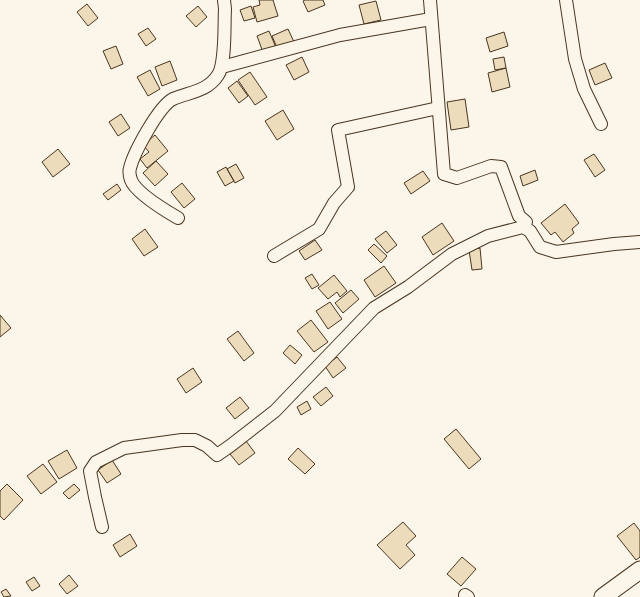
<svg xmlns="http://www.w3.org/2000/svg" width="640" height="597" viewBox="0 0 640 597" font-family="Manrope,sans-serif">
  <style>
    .building { fill: #ecdcbc; stroke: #4a3520 }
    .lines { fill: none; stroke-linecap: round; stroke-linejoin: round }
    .street-casing { stroke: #4a3520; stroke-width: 14 }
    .secondary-casing { stroke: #4a3520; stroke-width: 19 }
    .street { stroke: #fbf6e9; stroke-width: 12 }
    .secondary { stroke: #fbf6e9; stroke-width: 17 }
  </style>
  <rect width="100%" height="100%" fill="#fbf6e9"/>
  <path class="building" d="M259 0H273L278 16 257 22 253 7 260 5Z
    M305 0H323L325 5 308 12 303 1Z
    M376 1 381 20 364 24 359 5Z
    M87 4 98 18 88 26 77 12Z
    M198 6 207 17 196 27 186 16Z
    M251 6 255 18 244 21 240 10Z
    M148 28 156 39 146 46 138 34Z
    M288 29 295 44 279 52 272 36Z
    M269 31 277 50 264 55 257 36Z
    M504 32 508 46 490 52 486 38Z
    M116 46 123 64 111 69 103 51Z
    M302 57 309 72 294 80 286 65Z
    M504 57 506 68 495 70 493 59Z
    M170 61 177 80 162 86 155 67Z
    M605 63 612 78 595 85 589 70Z
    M506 68 510 87 492 92 488 73Z
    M150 70 160 89 148 96 137 77Z
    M250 72 267 97 255 105 238 80Z
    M237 81 248 96 239 103 228 88Z
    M465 99 469 127 451 130 447 102Z
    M283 110 294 129 277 140 265 121Z
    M121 114 130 128 118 136 109 122Z
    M155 135 168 151 147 168 140 159 149 152 143 145Z
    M58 149 70 164 53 177 42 162Z
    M594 154 605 170 595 177 584 160Z
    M156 161 168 174 155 186 143 173Z
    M236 164 244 178 235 183 227 169Z
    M226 167 234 181 225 186 217 172Z
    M535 170 538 180 523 186 520 176Z
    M423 171 430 181 411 194 404 183Z
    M182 183 195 199 184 208 171 192Z
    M117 184 121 190 108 200 103 194Z
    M565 204 579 223 572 229 574 233 563 242 555 232 551 235 541 223Z
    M442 223 454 241 433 255 422 237Z
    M145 229 158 247 144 256 132 239Z
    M386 231 397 245 387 253 375 239Z
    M315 240 322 250 305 260 299 251Z
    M374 244 387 256 381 263 368 250Z
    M480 248 482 269 472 270 469 250Z
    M384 266 396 283 375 297 364 280Z
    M312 274 319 285 312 289 305 278Z
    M334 275 347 291 340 297 337 292 328 299 318 288Z
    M351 290 359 299 343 313 335 303Z
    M330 302 342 319 328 329 316 311Z
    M0 315 11 328 0 337Z
    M311 320 328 342 314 352 297 331Z
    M238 331 254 353 244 361 227 339Z
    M290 345 302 355 295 364 283 353Z
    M337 357 346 368 333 378 325 366Z
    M193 368 202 382 186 393 177 379Z
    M326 387 333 396 321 406 313 397Z
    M240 397 249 408 235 419 226 408Z
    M307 401 311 409 301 415 297 407Z
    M456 429 481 459 469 469 444 439Z
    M246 441 255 453 239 465 230 454Z
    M298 448 315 464 305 474 288 459Z
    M67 450 77 468 59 479 48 461Z
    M112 460 121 474 107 483 98 470Z
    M43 464 57 482 41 494 27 476Z
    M7 484 23 500 4 520 0 516V491Z
    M74 484 80 490 69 499 63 493Z
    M403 522 416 536 406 545 415 555 400 569 377 545Z
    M634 523 640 531V557L636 560 617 536Z
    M130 534 137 546 120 557 113 545Z
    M462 557 476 569 461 586 447 574Z
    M69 575 78 586 67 594 59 584Z
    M34 577 40 586 32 591 26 582Z
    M6 589 11 596 4 597 1 592Z"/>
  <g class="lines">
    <defs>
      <path id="street" d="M430 0 444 174 457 178 491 166 501 167 519 216 526 222
        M566 0 575 59 584 89 601 124
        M222 67 340 35 431 19
        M178 218C166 211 136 193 131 180 130 177 129 171 130 168 134 152 159 106 173 99 189 92 207 92 218 75 226 63 224 25 225 9L224 0
        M274 256 319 229 334 203 348 187 338 130 438 108
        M102 527 95 497 90 471 96 462 124 448 182 440H195L207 446 217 455 230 446 275 411 374 308 408 287 452 254 488 236 523 227 530 231 540 247 556 252 614 244 640 242
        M465 595 468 597"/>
      <path id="secondary" d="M603 597 640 570"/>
    </defs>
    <use href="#street" class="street-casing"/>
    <use href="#secondary" class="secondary-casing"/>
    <use href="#street" class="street"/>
    <use href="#secondary" class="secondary"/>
  </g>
</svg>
